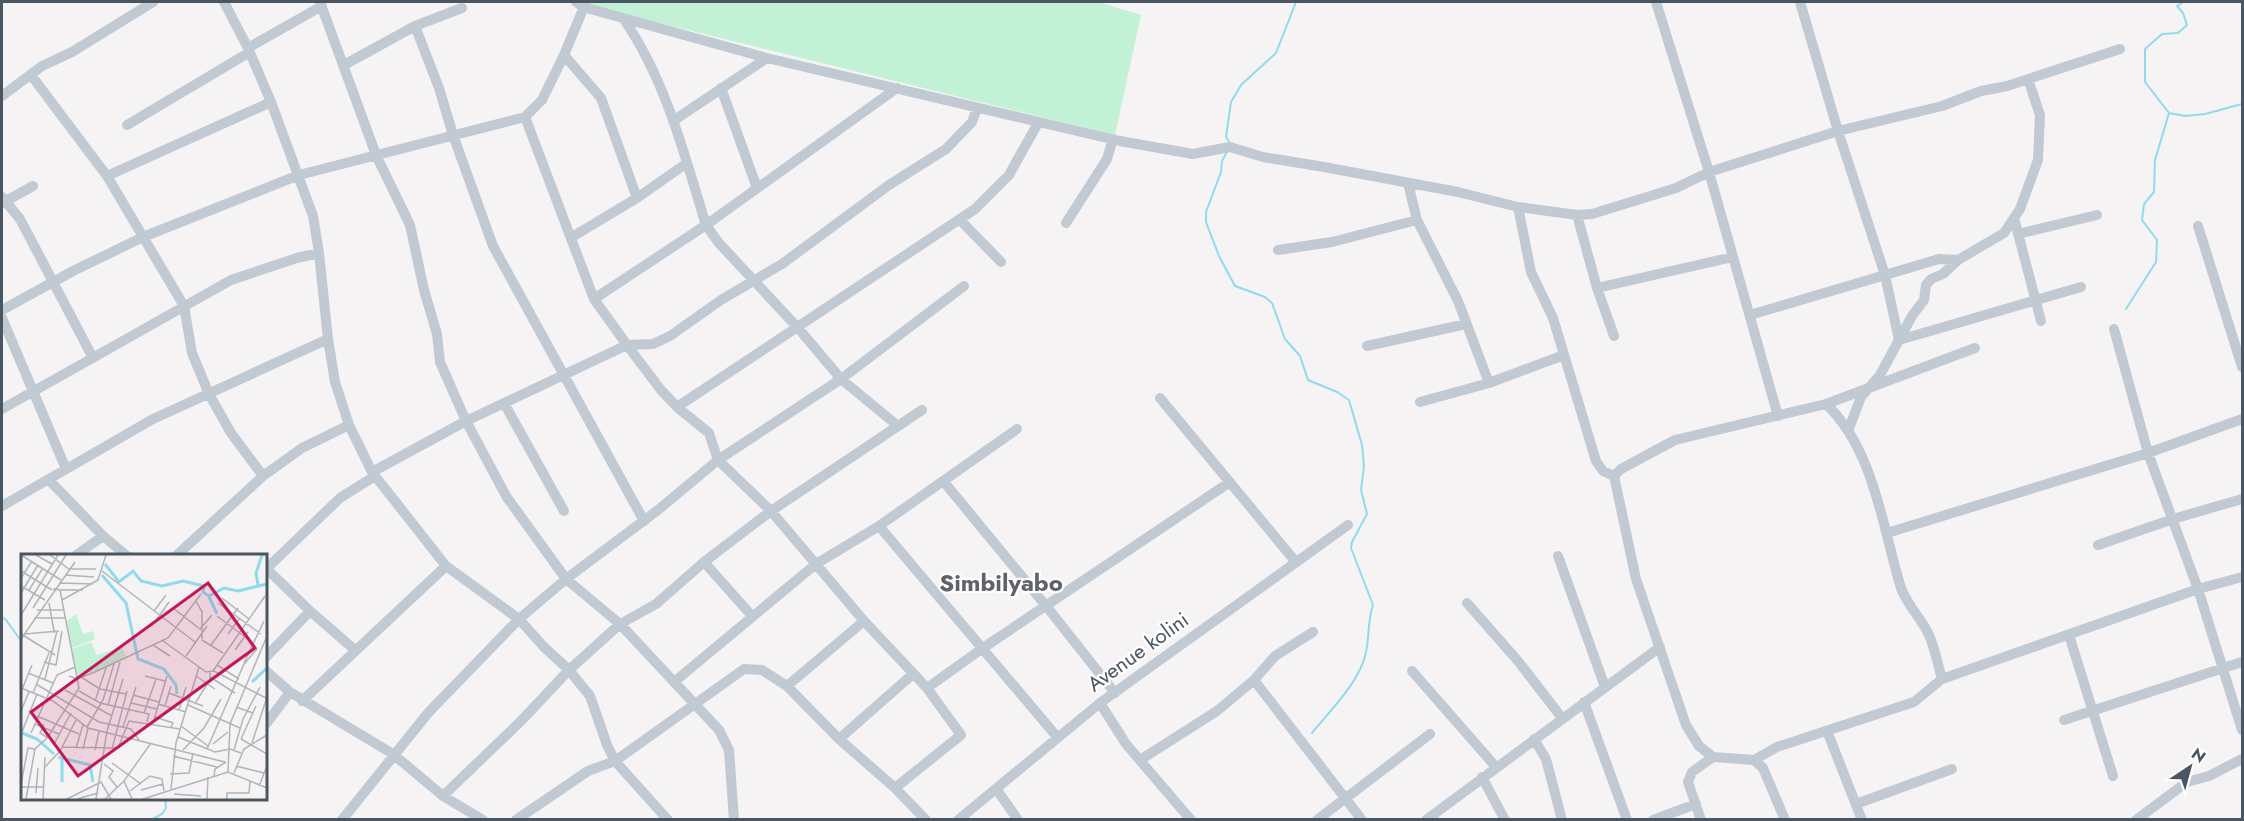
<svg xmlns="http://www.w3.org/2000/svg" width="2244" height="821" viewBox="0 0 2244 821" font-family="Jost,sans-serif">
  <style>
    .green { fill: #c3f1d5 }
    .lines { fill: none; stroke-linecap: round; stroke-linejoin: round }
    .stream { stroke: #90daee; stroke-width: 2 }
    .minor { stroke: #c1cad2; stroke-width: 10 }
    .labels { text-anchor: middle; dominant-baseline: central; stroke-width: 4.5; stroke-linejoin: round; paint-order: stroke }
    .street-label { font-size: 21px; fill: #4a5661; stroke: #fff }
    .quarter-label { font-size: 24px; font-weight: bold; fill: #5f6368; stroke: #fff }
    .inset-river { fill: none; stroke: #90daee; stroke-width: 3 }
    .inset-road { fill: none; stroke: #b1b4b9; stroke-width: 1.5 }
    .view { fill: #c2185b; fill-opacity: 0.15; stroke: #c2185b; stroke-width: 3 }
    .inset-edge { fill: none; stroke: #4a5661; stroke-width: 3 }
  </style>
  <rect width="100%" height="100%" fill="#f5f3f3"/>
  <path class="green" d="M588 2H1099L1141 15 1115 135 586 5Z"/>
  <g class="lines">
    <path class="stream" d="M2183 2 2177 6 2183 13 2187 25 2178 33 2162 34 2145 49V82L2169 113 2185 116 2205 114 2242 104
      M1230 143 1226 137 1231 102 1241 85 1276 53 1296 2
      M1228 150 1222 161 1221 172 1206 212V222L1219 256 1235 286 1265 297 1272 303 1285 339 1300 356 1308 380 1337 392 1349 400 1362 445 1364 466 1361 490 1367 514 1352 542 1351 548 1373 605C1367 622 1370 639 1365 656 1359 682 1329 712 1312 733
      M2126 309 2156 262 2157 240 2142 220 2144 204 2154 192 2155 160 2169 113
      M2 617 6 620 22 642
      M151 820 162 814 166 808 165 798"/>
    <path class="minor" d="M224 2 248 48 271 102 313 216 319 253 328 339 335 382 349 425 372 472 446 566 519 619 544 647 569 670 590 696 607 745 615 761 668 820
      M320 2 376 155 410 225 424 290 437 334 440 362 466 421 506 496 566 579 620 624 719 730 729 750 734 820
      M576 2 583 7 767 58 1120 141 1193 154 1230 147 1263 157 1324 167 1458 192 1518 207 1577 215 1592 214 1676 188 1709 172 1838 131 1942 106 1981 91 2007 86 2120 49
      M1656 2 1709 172 1778 416
      M1800 2 1838 131 1885 275 1899 340 2081 287
      M623 18C666 80 684 154 706 225L718 242 798 328 841 379 898 426
      M415 26 439 88 453 135 493 246 644 521
      M248 48 322 6
      M564 55 601 98 637 198
      M344 65 415 26 462 8
      M31 75 107 176 184 306 192 353 209 394 231 433 263 476
      M721 88 757 188
      M2 96 42 66 72 52 153 2
      M525 117 594 299 627 345 661 390 677 407 709 433 718 460 771 511 864 621 927 688 961 735 895 788
      M673 121 767 58
      M127 125 250 52
      M107 176 271 102
      M1408 183 1417 220 1458 301 1489 383
      M2 197 20 219 93 358
      M2 203 33 186
      M1518 207 1531 272 1553 318 1596 461 1603 471 1614 476
      M1577 215 1597 288 1614 336
      M2014 218 2041 321
      M960 220 1001 262
      M1066 223 1107 159 1113 139
      M2198 226 2242 367
      M2018 234 2097 215
      M572 237 637 198 687 163
      M1278 250 1332 242 1417 220
      M1597 288 1733 257
      M594 299 706 225 897 88
      M2 310 73 271 143 237 299 175 525 117 542 100 564 55 586 2
      M1750 315 1939 259 1958 260
      M2 318 66 469
      M2114 329 2148 453 2198 589 2242 730
      M1367 346 1466 324
      M1160 398 1295 561
      M1420 402 1489 383 1564 355
      M504 403 564 511
      M1826 404C1874 449 1883 529 1901 588 1907 605 1922 619 1929 635 1935 649 1938 665 1942 679
      M677 407 975 209 1009 175 1038 123
      M2 409 231 280 297 258 319 253
      M1848 431 1861 397 1880 375 1912 316 1924 300 1926 285 1931 279 1943 274 1958 260 2004 233 2020 209 2038 160 2040 115 2028 79
      M372 472 466 421 627 345 653 344 670 336 721 300 782 264 889 185 946 149 972 122 977 108
      M49 480 103 536 127 556
      M944 482 1047 607 1115 693
      M2 506 153 419 328 339
      M879 526 1058 738
      M1887 533 2148 453 2242 419
      M2098 545 2173 519 2242 499
      M75 556 103 536
      M176 556 263 476 302 448 349 425
      M1558 556 1605 687
      M704 562 752 616
      M266 568 310 611 355 650
      M266 569 340 498 375 476
      M1467 603 1518 661 1562 718
      M2069 635 2113 776
      M266 657 310 611
      M266 671 290 692 393 754 443 796 483 820
      M1412 671 1496 767
      M1254 680 1362 820
      M674 682 816 564 879 526 1017 429
      M787 686 864 621
      M927 688 983 648 1230 482
      M302 701 446 566
      M1584 702 1627 820
      M1100 703 1126 744 1191 820
      M2064 720 2242 662
      M266 724 290 692
      M1827 731 1862 820
      M839 739 913 674
      M1534 739 1546 759 1562 820
      M1140 760 1217 711 1254 680 1275 656 1313 632
      M1754 760 1777 747 1914 702 1942 679 2198 589 2242 577
      M1482 777 1505 820
      M997 790 1018 820
      M443 796 521 721 569 670 620 624 656 604 704 562 771 511 922 410
      M1856 804 1952 769
      M342 820 428 713 519 619 566 579 658 510 718 460 841 379 964 286
      M516 820 588 771 615 761 744 669 762 670 787 686 839 739 895 788 926 820
      M958 820 1100 703 1348 525
      M1317 820 1430 734
      M1426 820 1660 647
      M1653 820 1696 804
      M1701 820 1688 782 1692 772 1713 757
      M1785 820 1763 768 1754 760 1713 757 1699 746 1686 725 1636 579 1614 476 1621 469 1675 440 1826 404 1975 348
      M2136 820 2187 782 2209 776 2242 759"/>
  </g>
  <g class="labels">
    <g class="street-label">
      <text transform="translate(1138 652) rotate(-36)">Avenue kolini</text>
    </g>
    <g class="quarter-label">
      <text x="1001" y="582">Simbilyabo</text>
    </g>
  </g>
  <g transform="translate(21 554)">
    <rect width="246" height="246" fill="#f5f3f3"/>
    <path d="M55 60 62 80 72 77 74 85 51 94 46 67ZM70 88 76 101 101 93 106 104 56 124 51 95Z" fill="#c3f1d5"/>
    <path class="inset-river" d="M84 10 98 28 112 17 120 27 141 32 162 27 183 32 182 38 188 42 203 34 217 37 246 30M81 21 105 49 117 105 143 115 155 131 156 140M237 31 235 19 241 1M188 43 196 60M231 128 246 114M1 179 16 185 33 200M37 203 69 211 72 228M41 205V228"/>
    <path class="inset-road" d="M0 1 40 26M15 1 31 10M29 1 48 15H75M0 17 31 36M81 17 174 88M44 21 73 23M0 24 11 7M38 29 72 30M0 32 24 46M8 36 22 14M39 36H62M0 39 17 11M201 44 228 65M41 46 77 26 85 1M175 47 181 58V85M28 49 33 77M197 49 240 80M12 54 45 1M152 54 179 75 191 61M16 56H43M133 57 145 41M0 61 37 1M196 62 231 88M13 64H45M134 68 148 48M0 80 34 101M4 80 38 77M207 80 218 65M0 85 54 8M181 86 202 99M142 87 185 118 193 117 245 144M132 91 149 102M190 91 217 54M214 96 227 78M165 102 186 72M23 108 35 111 41 77M223 109 243 67M196 111 218 125M192 117 244 42M7 119 32 129M189 119V123L214 139M48 122 56 125 74 118 147 84 180 40M124 122 144 127M175 122 194 135M60 123 79 135 105 140M24 125 36 77M15 130 78 168 110 175 118 186M0 134 32 147 67 174 204 208M44 136 91 162M58 137 79 149 128 160 126 168M0 138 11 111M12 139 28 99M148 139 182 152M112 141 138 148M74 147 85 114M175 148 190 124M110 149 136 155M137 150 165 158M87 151 99 108M167 151 219 174M144 152 150 132M215 153 232 159M158 156 165 133M0 157 8 138M123 159 135 125M16 162 58 180M134 163 152 169 150 173M132 169 146 122M14 170 38 180M23 170 19 179 27 184M160 172 187 192M66 173 82 146 93 110M102 173 115 133M1 178 16 140M10 179 36 121 54 113M157 183 194 198 209 195 220 199M220 185 235 152M220 185 246 200M231 189 246 143M33 190 50 159M192 190 207 178M41 193 97 194 108 167 159 175M55 194 62 171M62 195 67 174M91 195 106 137M186 195 223 110 236 95M74 196 78 177M162 196 183 174 200 145M213 196 222 165 239 133M152 202 196 213M91 209 120 230M83 210 92 217 88 223 96 233M215 212 243 219M23 214 39 197 55 166M207 218 209 170 246 82M213 219 223 195 246 181M149 220 168 219 172 199M193 222 194 215 205 208M103 227 111 245M0 230 7 194 14 195M238 232 246 212M0 233H22M150 235 155 189 178 113M120 236 142 230M109 237 129 222 141 225 143 237M15 239 17 214M153 240 180 242M5 245 14 195 26 184 58 134 39 36 32 35M22 245 24 203M46 245 80 228 90 245M56 245 77 239M75 245 86 177 102 125M84 245 103 227 130 189M122 245 207 218 246 234M186 245 187 223M206 245V239H228L229 227"/>
    <path class="view" d="M187 29 234 94 57 222 10 158Z"/>
    <rect width="246" height="246" class="inset-edge"/>
  </g>
  <rect width="2244" height="821" fill="none" stroke="#4a5661" stroke-width="6"/>
  <g transform="translate(2190 767) rotate(36)" stroke="#ffffff" stroke-width="4.5" paint-order="stroke">
  <path d="M0-4.5L10 22L0 15L-10 22Z" fill="#4a5661"/>
  <text y="-9" font-size="16" font-weight="bold" text-anchor="middle" fill="#4a5661">N</text>
  </g>
</svg>
